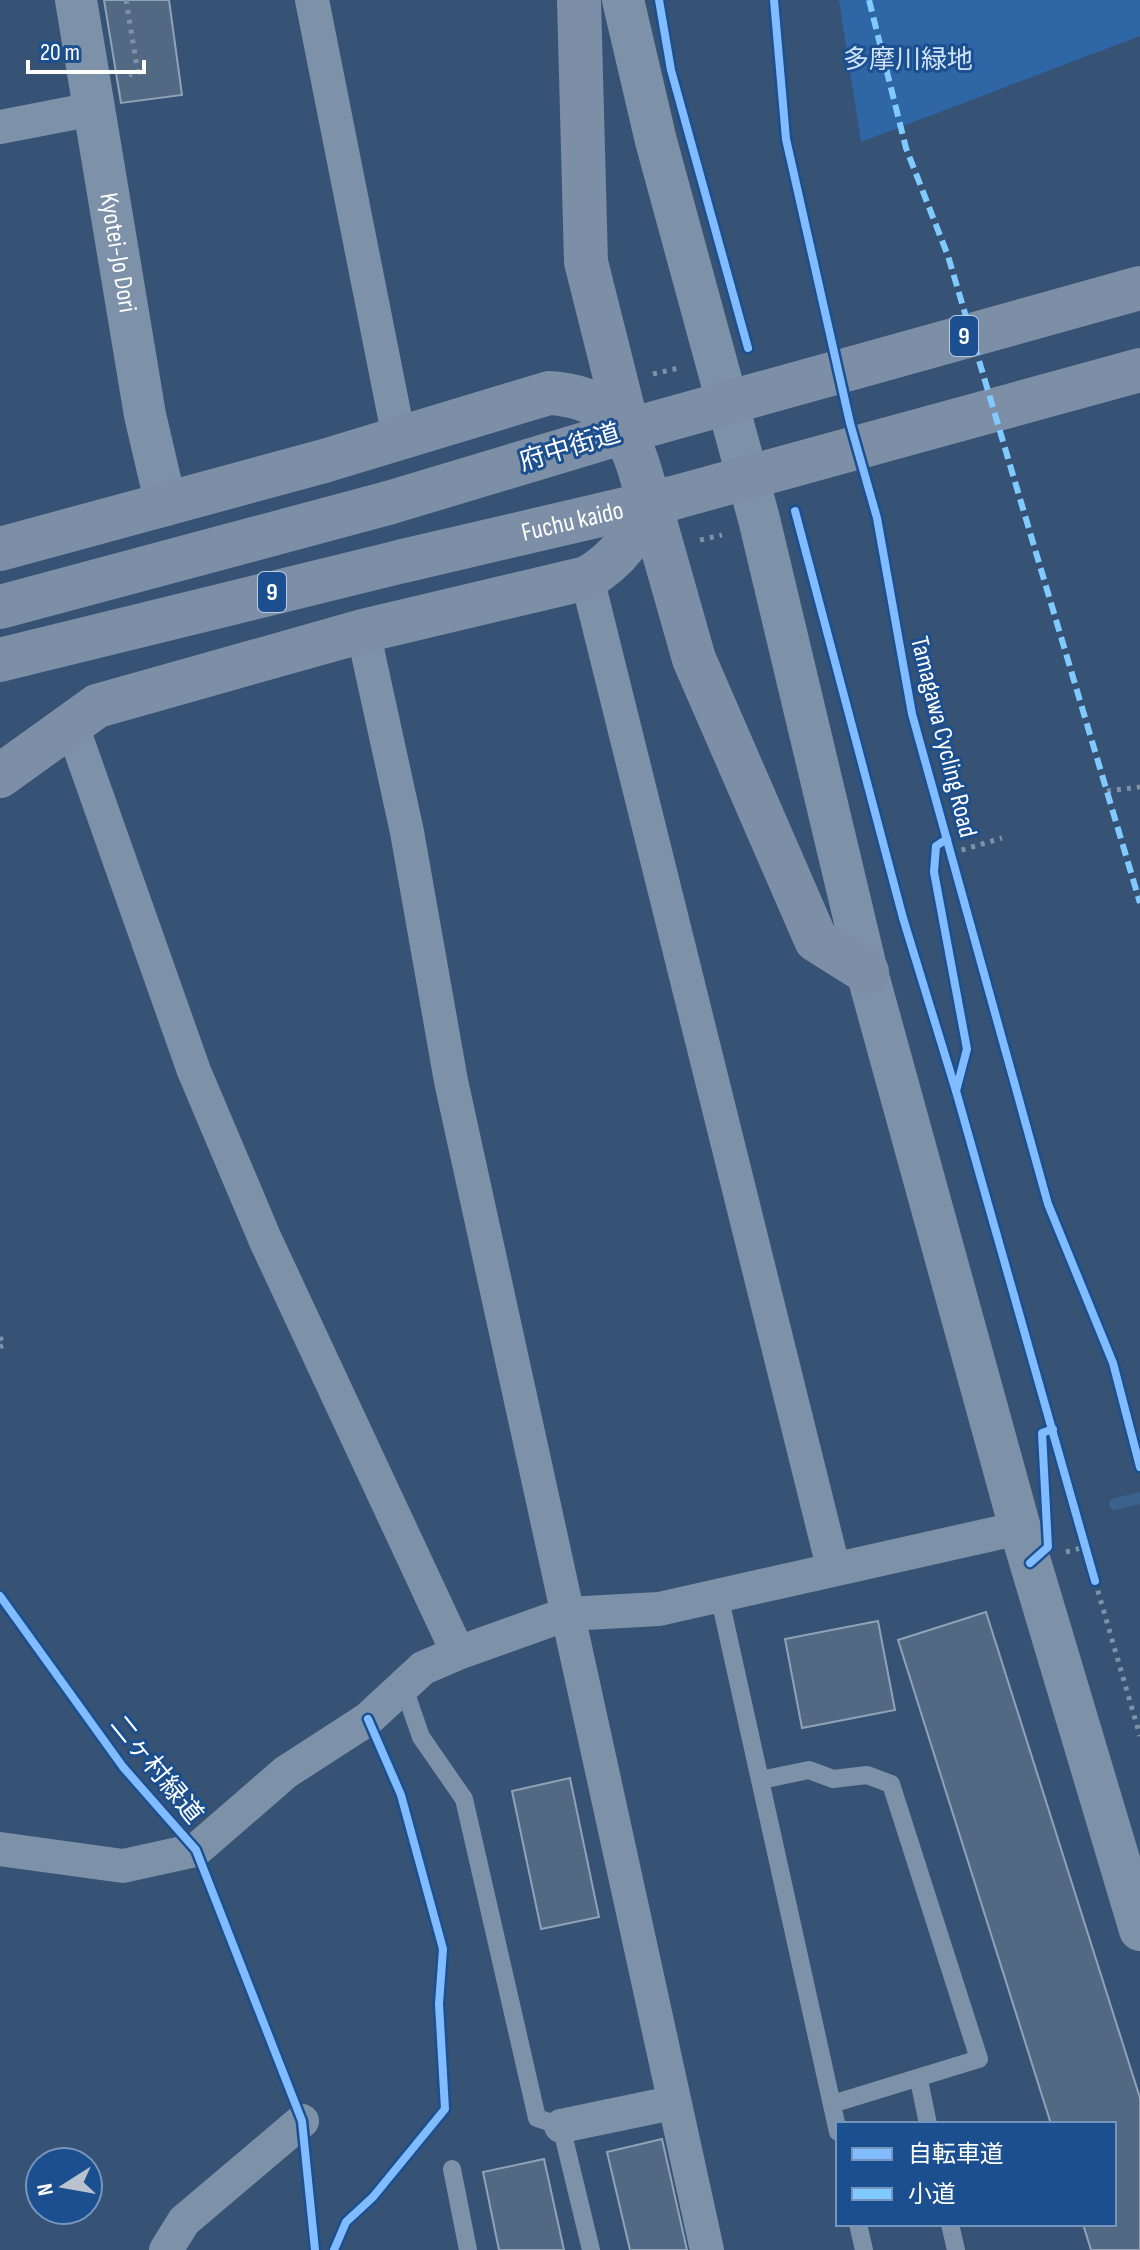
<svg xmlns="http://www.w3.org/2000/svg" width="1140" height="2250" viewBox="0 0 1140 2250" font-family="'Sofia Sans Condensed','Noto Sans JP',sans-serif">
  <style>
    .green { fill: #2f66a5 }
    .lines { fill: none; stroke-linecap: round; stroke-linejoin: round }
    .stream { stroke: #3b618d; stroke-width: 12 }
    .building { fill: #526984; stroke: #92a2b6; stroke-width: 2 }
    .path { stroke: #7d92a8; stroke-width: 5; stroke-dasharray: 4 6; stroke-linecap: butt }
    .service { stroke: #7d92a8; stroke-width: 18 }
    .minor { stroke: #7d92a8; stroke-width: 34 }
    .tertiary { stroke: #7d92a8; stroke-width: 42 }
    .primary { stroke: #7d8ea7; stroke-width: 44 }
    .primary-bridge { stroke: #7d8ea7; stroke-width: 44 }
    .quiet { stroke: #80caff; stroke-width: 6; stroke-dasharray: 12 6; stroke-linecap: butt }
    .cycleway-casing { stroke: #1b4f8f; stroke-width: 13 }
    .cycleway { stroke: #80bcff; stroke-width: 8 }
    .labels { text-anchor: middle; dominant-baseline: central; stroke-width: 6; stroke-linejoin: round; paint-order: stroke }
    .shield { fill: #1b4f8f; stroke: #bbcadd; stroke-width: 2 }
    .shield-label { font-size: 24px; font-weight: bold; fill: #fff }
    .park-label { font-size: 26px; fill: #cfe3fa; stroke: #1b4f8f }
    .street-label { font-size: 26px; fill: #fff; stroke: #1b4f8f }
  </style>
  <rect width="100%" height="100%" fill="#365274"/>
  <path class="green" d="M839 0H1140V36L861 142Z"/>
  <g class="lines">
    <path class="stream" d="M1115 1504 1140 1498"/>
  </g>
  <path class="building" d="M104 0H169L182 95 121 103Z
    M986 1612 1140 2098V2250H1091L1083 2224H1114V2124H1051L898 1640Z
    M878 1621 895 1710 802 1728 785 1639Z
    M570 1778 599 1917 541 1929 512 1791Z
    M662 2139 687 2250H630L607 2152Z
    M544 2159 564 2250H499L483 2172Z"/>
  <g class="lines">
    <path class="path" d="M126 0 138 73 129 75
      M653 374 679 368
      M700 540 722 535
      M1107 791 1140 787
      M874 811 903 918
      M952 853 1002 838
      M0 1337 4 1345 0 1347
      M1066 1552 1085 1547
      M1095 1581 1140 1736"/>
    <path class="service" d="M719 1595 838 2132
      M404 1688 421 1737 464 1799 537 2118 561 2126 591 2250
      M761 1780 809 1770 833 1779 867 1775 891 1784 979 2059 832 2104
      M919 2080 928 2124
      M452 2169 468 2250
      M858 2224 864 2250
      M950 2224 956 2250"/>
    <path class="minor" d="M312 0 399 438
      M0 127 93 109
      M587 578 833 1567
      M363 631 407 832 451 1081 707 2250
      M71 723 194 1071 265 1239 458 1653
      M0 1849 123 1866 196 1850 286 1772 368 1719 423 1668 458 1653 567 1614 659 1609 1020 1528
      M561 2126 672 2103
      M166 2250 184 2221 302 2121"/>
    <g class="tertiary">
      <path id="s1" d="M76 0 145 415 166 505"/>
      <path d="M623 0 656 141 759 519 867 972 1020 1528 1140 1930"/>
    </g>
    <path class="primary" d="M579 0 586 262 630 437
      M648 425 1140 288
      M648 497 694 659 816 940 867 972
      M673 498 1140 370
      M0 549 324 461 549 393C603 396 625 421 640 471 642 480 648 492 646 501 639 534 616 561 587 578L363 631 97 706 0 776
      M0 607 388 503
      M0 660 403 561"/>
    <g class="primary-bridge">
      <path d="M388 503 648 425"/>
      <path id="s2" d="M403 561 673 498"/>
    </g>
    <path class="quiet" d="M869 0 906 148 948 256 1140 903"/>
    <defs>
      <path id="cycleway" d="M659 0 671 70 748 348
        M774 0 786 139 850 423 877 518 912 714 1048 1204 1113 1363 1140 1467
        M795 511 903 918 956 1091 1095 1581
        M947 839 936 846 934 872 967 1049 956 1091
        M1030 1563 1048 1547 1042 1433 1053 1429
        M0 1596 123 1767 196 1850 302 2121 315 2250
        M334 2250 346 2222 373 2197 445 2109 439 2004 443 1949 401 1795 368 1719"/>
    </defs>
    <use href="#cycleway" class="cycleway-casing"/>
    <use href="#cycleway" class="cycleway"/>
  </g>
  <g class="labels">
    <g class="shield">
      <rect x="950" y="316" width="28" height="40" rx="6"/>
      <rect x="258" y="572" width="28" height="40" rx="6"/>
    </g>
    <g class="shield-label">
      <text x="964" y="336">9</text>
      <text x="272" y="592">9</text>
    </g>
    <g class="park-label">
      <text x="908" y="60">多摩川緑地</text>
    </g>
    <g class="street-label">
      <text stroke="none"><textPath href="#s1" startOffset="256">Kyotei-Jo Dori</textPath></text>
      <text transform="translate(570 448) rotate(-17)">府中街道</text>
      <text stroke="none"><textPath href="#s2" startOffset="174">Fuchu kaido</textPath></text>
      <text transform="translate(943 737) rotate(76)">Tamagawa Cycling Road</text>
      <text transform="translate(156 1770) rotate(51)">二ヶ村緑道</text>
    </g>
  </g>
  <rect x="836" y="2122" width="280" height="104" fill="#1b4f8f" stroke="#7695bc" stroke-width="2"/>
  <rect x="852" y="2148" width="40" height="12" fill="#80bcff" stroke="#7695bc" stroke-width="2"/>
  <text x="908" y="2162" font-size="24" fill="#ffffff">自転車道</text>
  <rect x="852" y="2188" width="40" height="12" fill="#80caff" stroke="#7695bc" stroke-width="2"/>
  <text x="908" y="2202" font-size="24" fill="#ffffff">小道</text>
  <g transform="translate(64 2186) rotate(259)"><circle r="38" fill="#1b4f8f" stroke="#7695bc" stroke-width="2"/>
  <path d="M0-6L14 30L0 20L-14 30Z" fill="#b9c2ce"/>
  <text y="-12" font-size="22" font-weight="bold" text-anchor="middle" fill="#ffffff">N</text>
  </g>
  <path d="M28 60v12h116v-12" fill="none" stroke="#ffffff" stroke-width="4"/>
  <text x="40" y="60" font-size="24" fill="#ffffff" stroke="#1b4f8f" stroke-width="6" paint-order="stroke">20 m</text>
</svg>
